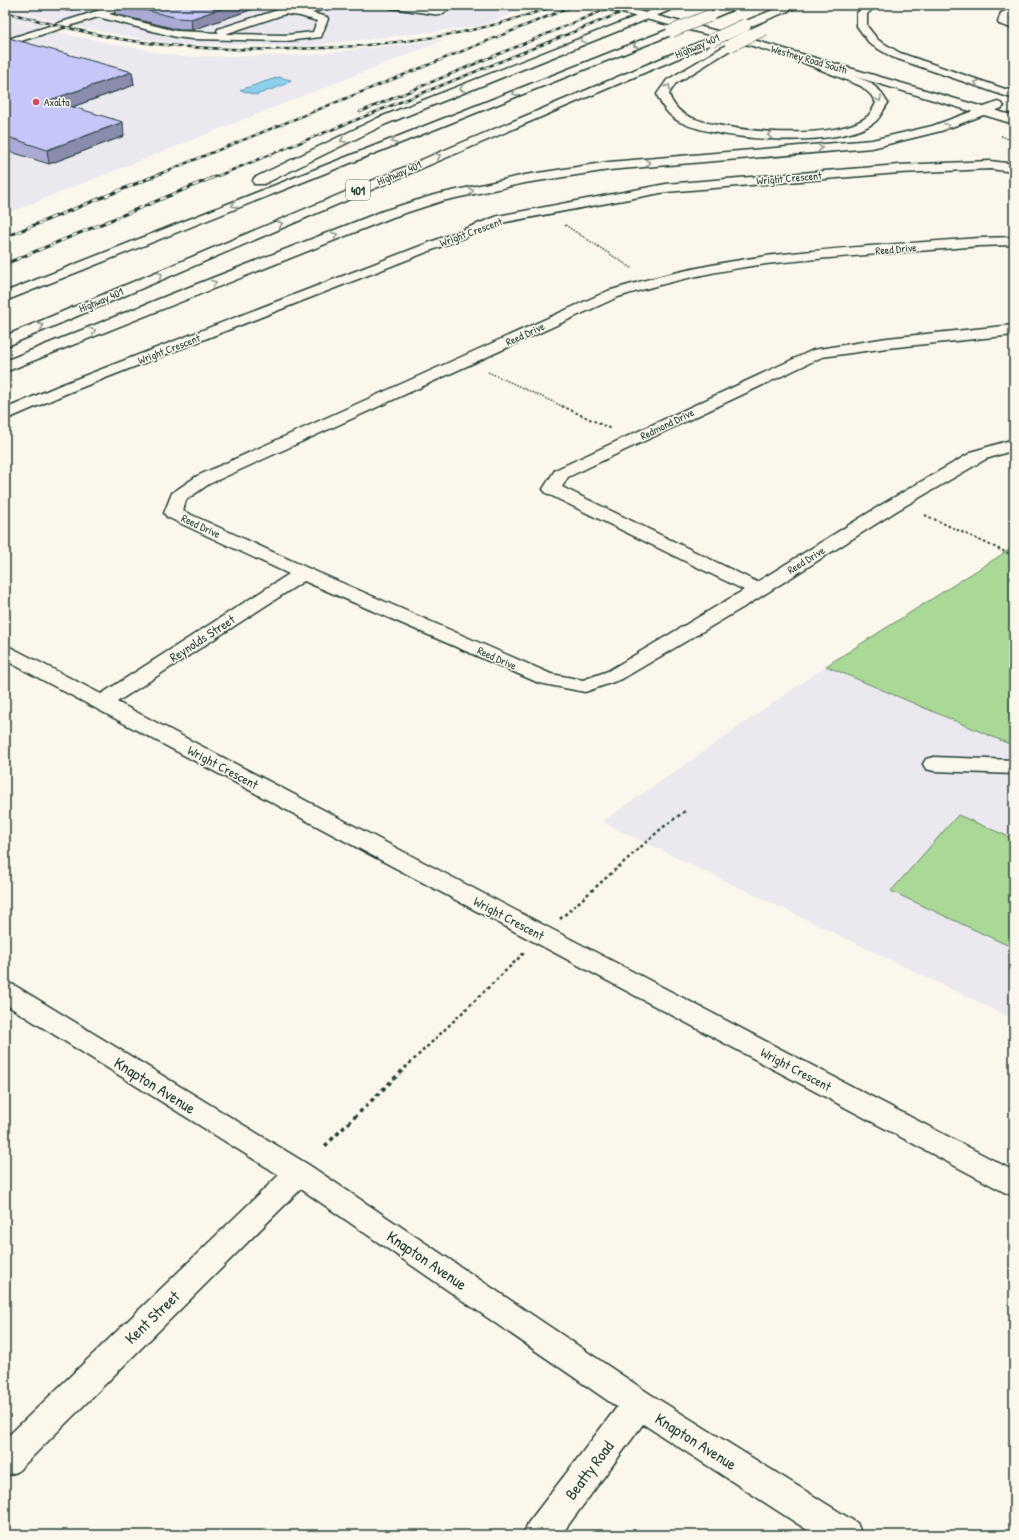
<svg xmlns="http://www.w3.org/2000/svg" width="1019" height="1540" viewBox="0 0 1019 1540" font-family="'Patrick Hand',sans-serif">
  <style>
    .built { fill: #ebe8f0 }
    .green { fill: #aad897; stroke: #648a66 }
    .water { fill: #8bd0ed; stroke: #6095a3 }
    .lines { fill: none; stroke-linecap: round; stroke-linejoin: round }
    .minor-casing { stroke: #1f3d34; stroke-width: 3 }
    .major-casing { stroke: #1f3d34; stroke-width: 3 }
    .highway-casing { stroke: #1f3d34; stroke-width: 3 }
    .path-far3 { stroke: #1f3d34; stroke-width: 1.5; stroke-dasharray: 1.5 1.5; stroke-linecap: butt }
    .path-far2 { stroke: #1f3d34; stroke-width: 2; stroke-dasharray: 2.5 2.5; stroke-linecap: butt }
    .path-far1 { stroke: #1f3d34; stroke-width: 2.5; stroke-dasharray: 3 3; stroke-linecap: butt }
    .path { stroke: #1f3d34; stroke-width: 3.5; stroke-dasharray: 4 4; stroke-linecap: butt }
    .minor { fill: #fbf7ec; fill-rule: evenodd }
    .major { fill: #fbf7ec; fill-rule: evenodd }
    .highway { fill: #fbf7ec; fill-rule: evenodd }
    .rail-far1-casing { stroke: #1f3d34; stroke-width: 2.5 }
    .rail-casing { stroke: #1f3d34; stroke-width: 3 }
    .rail-far1 { stroke: #fbf7ec; stroke-width: 1.5; stroke-dasharray: 4.5; stroke-linecap: butt }
    .rail { stroke: #fbf7ec; stroke-width: 2; stroke-dasharray: 6; stroke-linecap: butt }
    .highway-bridge-casing { stroke: #1f3d34; stroke-width: 13; stroke-linecap: butt }
    .highway-bridge { stroke: #fbf7ec; stroke-width: 12 }
    .wall { fill: #abaad5; stroke: #1f3d34 }
    .shaded-wall { fill: #8b8bae; stroke: #1f3d34 }
    .building { fill: #c7c6f8; stroke: #1f3d34 }
    .oneway { stroke: #8d9a90 }
    .poi-dot { fill: #d1495b; stroke: #fbf7ec; stroke-width: 1.5 }
    .labels { text-anchor: middle; dominant-baseline: central; stroke-width: 3; stroke-linejoin: round; paint-order: stroke }
    .far-street-label { font-size: 11px; fill: #1f3d34; stroke: #fbf7ec }
    .far-poi-label { font-size: 11px; fill: #1f3d34; stroke: #fbf7ec; text-anchor: start }
    .shield { fill: #fbf7ec; stroke: #61756b; stroke-width: 1 }
    .shield-label { font-size: 12px; font-weight: bold; fill: #1f3d34 }
    .street-label { font-size: 13px; fill: #1f3d34; stroke: #fbf7ec }
    .near-street-label { font-size: 16px; fill: #1f3d34; stroke: #fbf7ec }
  </style>
  <rect width="100%" height="100%" fill="#fbf7ec"/>
  <filter id="ink" filterUnits="userSpaceOnUse"><feTurbulence type="fractalNoise" baseFrequency=".025" numOctaves="2"/><feDisplacementMap in="SourceGraphic" scale="8" xChannelSelector="R" yChannelSelector="G"/><feConvolveMatrix kernelMatrix="1 2 1 2 8 2 1 2 1" color-interpolation-filters="sRGB"/></filter>
  <g filter="url(#ink)">
    <path class="built" d="M5 5H533L480 26 307 46 171 44 83 28 5 7Z
      M5 9 54 21 37 26 5 18Z
      M5 19 74 36 181 57 310 55 446 39 5 214Z
      M826 666 1014 746V1019L602 822Z"/>
    <path class="green" d="M1012 548H1014V746L826 666Z
      M958 815 1014 839V935L1007 945 891 891Z"/>
    <path class="water" d="M279 77 291 80 284 85 256 95 240 90Z"/>
    <g class="lines">
      <defs>
        <path id="minor" d="M116 5H131L130 7 109 14 176 31 219 33 217 31 218 29 284 8 300 10 314 5H329L328 7 312 13 327 17 328 19 321 37 286 41 192 39 176 37 98 17 5 46V40ZM285 14 300 16 317 21 313 32 286 35 225 34Z
          M386 5H412L438 9 444 5H456L440 15 391 8Z
          M1014 7V14L1010 17 1009 20 1014 22V29L999 24 998 22 1001 13Z
          M990 161 1014 164V172L990 169 899 173 666 192 501 223 70 392 5 420V409L58 386 498 216 666 184 899 165Z
          M1014 237V245L980 246C912 252 843 256 775 263 722 269 669 281 618 297L209 484 186 500 183 511 310 569 551 674 583 680 608 671 744 590 546 493 543 489 555 470 813 350 887 338 1014 325V335L887 348 822 357 568 477 562 487 757 582 886 502 974 451 1014 439V450L986 459 898 510 749 604 622 679 585 692 539 683 304 581 117 702 1014 1171V1196L1004 1192 5 660V646L12 648 101 694 289 574 167 517 164 513 172 493 197 476 608 291C662 274 718 262 774 255 842 247 911 243 980 238Z
          M934 757 1014 760V774L934 771 926 769 923 764 926 759Z
          M5 983 14 985 309 1165 650 1394 857 1523 862 1535H815L643 1424 561 1535H523L528 1523 617 1407 301 1189 17 1472 5 1476V1439L279 1175 5 1004Z"/>
        <path id="major" d="M597 5H614L757 41 1014 116V124L749 45 598 7Z"/>
        <path id="highway" d="M665 5H679L678 7 386 124 264 184H254L253 181 254 178 378 118Z
          M726 5H740L739 7 713 18H705L704 16 705 14Z
          M785 5H799L798 7 749 27 745 28 740 25 741 23Z
          M866 5H877L867 14V26L878 40 900 53 1014 92V99L892 57 870 44 857 26V13Z
          M672 28 676 29 677 31 676 33 5 301V292Z
          M712 37 717 40 716 42 5 347V336Z
          M731 42 735 43 736 45 735 47 675 84 669 94C672 104 679 112 688 116 723 133 838 142 868 116 871 113 874 107 876 103L871 95 861 86 792 58 791 56 792 54 796 53 869 82 880 91 888 103C884 108 881 117 876 121 841 150 719 141 680 122 669 116 661 106 657 94L667 80Z
          M998 102 1002 104 1004 106 1002 108 941 131 872 148 609 170 525 183 442 201 393 217 5 372V361L169 295 383 211 434 195 525 175 609 162 872 140 932 126Z"/>
      </defs>
      <use href="#minor" class="minor-casing"/>
      <use href="#major" class="major-casing"/>
      <use href="#highway" class="highway-casing"/>
      <path class="path-far3" d="M1001 136 1014 141
        M565 225 633 269
        M488 372 564 407"/>
      <path class="path-far2" d="M562 406 611 429
        M925 515 1014 556"/>
      <path class="path-far1" d="M560 919 662 828 685 811
        M405 1068 524 953"/>
      <path class="path" d="M325 1146 406 1067"/>
      <use href="#minor" class="minor"/>
      <use href="#major" class="major"/>
      <use href="#highway" class="highway"/>
      <defs>
        <path id="rail-far1" d="M5 12C43 22 81 32 120 39 187 50 255 51 322 48 400 44 475 35 548 8
          M360 112 616 5
          M147 179 576 5
          M210 179C353 120 497 64 640 5"/>
        <path id="rail" d="M5 237 150 178
          M5 264 212 178"/>
      </defs>
      <use href="#rail-far1" class="rail-far1-casing"/>
      <use href="#rail" class="rail-casing"/>
      <use href="#rail-far1" class="rail-far1"/>
      <use href="#rail" class="rail"/>
      <defs>
        <path id="highway-bridge" d="M672 31 709 16
          M712 40 745 25
          M731 45 765 29"/>
      </defs>
      <use href="#highway-bridge" class="highway-bridge-casing"/>
      <use href="#highway-bridge" class="highway-bridge"/>
    </g>
    <path class="wall" d="M46 5H111L97 9 83 6 67 11Z
      M113 5H265L192 30H180L115 14Z
      M5 39 132 72 134 85 72 107 124 136 49 164 5 150Z"/>
    <path class="shaded-wall" d="M67 5H82L83 6 67 11Z
      M96 5H111L97 9Z
      M231 5H265L192 30 191 19Z
      M132 72 134 85 52 114 50 100Z
      M123 122 124 136 49 164 47 150Z"/>
    <path class="building" d="M124 5H231L191 19 178 18Z
      M9 38 132 72 50 100 123 122 47 150 5 136V39Z"/>
    <defs><path id="oneway-chevron" d="M-2-3.5L2.5 0L-2 3.5" fill="none" stroke-width="1.6" stroke-linecap="round" stroke-linejoin="round"/></defs>
    <g class="oneway">
      <use href="#oneway-chevron" transform="translate(583 40) rotate(158)"/>
      <use href="#oneway-chevron" transform="translate(636 45) rotate(158)"/>
      <use href="#oneway-chevron" transform="translate(977 83) rotate(-161)"/>
      <use href="#oneway-chevron" transform="translate(668 87) rotate(-55)"/>
      <use href="#oneway-chevron" transform="translate(462 89) rotate(158)"/>
      <use href="#oneway-chevron" transform="translate(515 93) rotate(158)"/>
      <use href="#oneway-chevron" transform="translate(879 99) rotate(63)"/>
      <use href="#oneway-chevron" transform="translate(947 126) rotate(-20)"/>
      <use href="#oneway-chevron" transform="translate(770 135) rotate(-176)"/>
      <use href="#oneway-chevron" transform="translate(343 140) rotate(154)"/>
      <use href="#oneway-chevron" transform="translate(394 141) rotate(158)"/>
      <use href="#oneway-chevron" transform="translate(820 148) rotate(-5)"/>
      <use href="#oneway-chevron" transform="translate(438 156) rotate(-23)"/>
      <use href="#oneway-chevron" transform="translate(648 163) rotate(-5)"/>
      <use href="#oneway-chevron" transform="translate(471 191) rotate(-13)"/>
      <use href="#oneway-chevron" transform="translate(234 205) rotate(158)"/>
      <use href="#oneway-chevron" transform="translate(280 224) rotate(-23)"/>
      <use href="#oneway-chevron" transform="translate(335 235) rotate(-21)"/>
      <use href="#oneway-chevron" transform="translate(160 275) rotate(-23)"/>
      <use href="#oneway-chevron" transform="translate(214 283) rotate(-21)"/>
      <use href="#oneway-chevron" transform="translate(41 326) rotate(-23)"/>
      <use href="#oneway-chevron" transform="translate(93 331) rotate(-22)"/>
    </g>
  </g>
  <circle class="poi-dot" cx="36" cy="102" r="4"/>
  <g class="labels">
    <g class="far-street-label">
      <text transform="translate(697 46) rotate(-23)">Highway 401</text>
      <text transform="translate(809 59) rotate(16)">Westney Road South</text>
      <text transform="translate(399 173) rotate(-23)">Highway 401</text>
      <text transform="translate(789 178) rotate(-5)">Wright Crescent</text>
      <text transform="translate(471 232) rotate(-20)">Wright Crescent</text>
      <text transform="translate(896 249) rotate(-5)">Reed Drive</text>
      <text transform="translate(101 300) rotate(-23)">Highway 401</text>
      <text transform="translate(525 334) rotate(-25)">Reed Drive</text>
      <text transform="translate(169 349) rotate(-21)">Wright Crescent</text>
      <text transform="translate(667 424) rotate(-26)">Redmond Drive</text>
      <text transform="translate(201 526) rotate(25)">Reed Drive</text>
      <text transform="translate(806 560) rotate(-32)">Reed Drive</text>
      <text transform="translate(497 658) rotate(24)">Reed Drive</text>
    </g>
    <g class="far-poi-label">
      <text x="44" y="102">Axalta</text>
    </g>
    <rect class="shield" x="346" y="180" width="24" height="20" rx="3"/>
    <g class="shield-label">
      <text x="358" y="190">401</text>
    </g>
    <g class="street-label">
      <text transform="translate(202 638) rotate(-33)">Reynolds Street</text>
      <text transform="translate(223 767) rotate(28)">Wright Crescent</text>
      <text transform="translate(509 918) rotate(28)">Wright Crescent</text>
      <text transform="translate(796 1069) rotate(28)">Wright Crescent</text>
    </g>
    <g class="near-street-label">
      <text transform="translate(155 1085) rotate(32)">Knapton Avenue</text>
      <text transform="translate(427 1260) rotate(34)">Knapton Avenue</text>
      <text transform="translate(152 1317) rotate(-44)">Kent Street</text>
      <text transform="translate(696 1441) rotate(32)">Knapton Avenue</text>
      <text transform="translate(589 1470) rotate(-53)">Beatty Road</text>
    </g>
  </g>
  <rect width="1019" height="1540" fill="none" stroke="#fbf7ec" stroke-width="20"/>
  <rect x="10" y="10" width="999" height="1520" fill="none" stroke="#1f3d34" stroke-width="1.5" filter="url(#ink)"/>
</svg>
